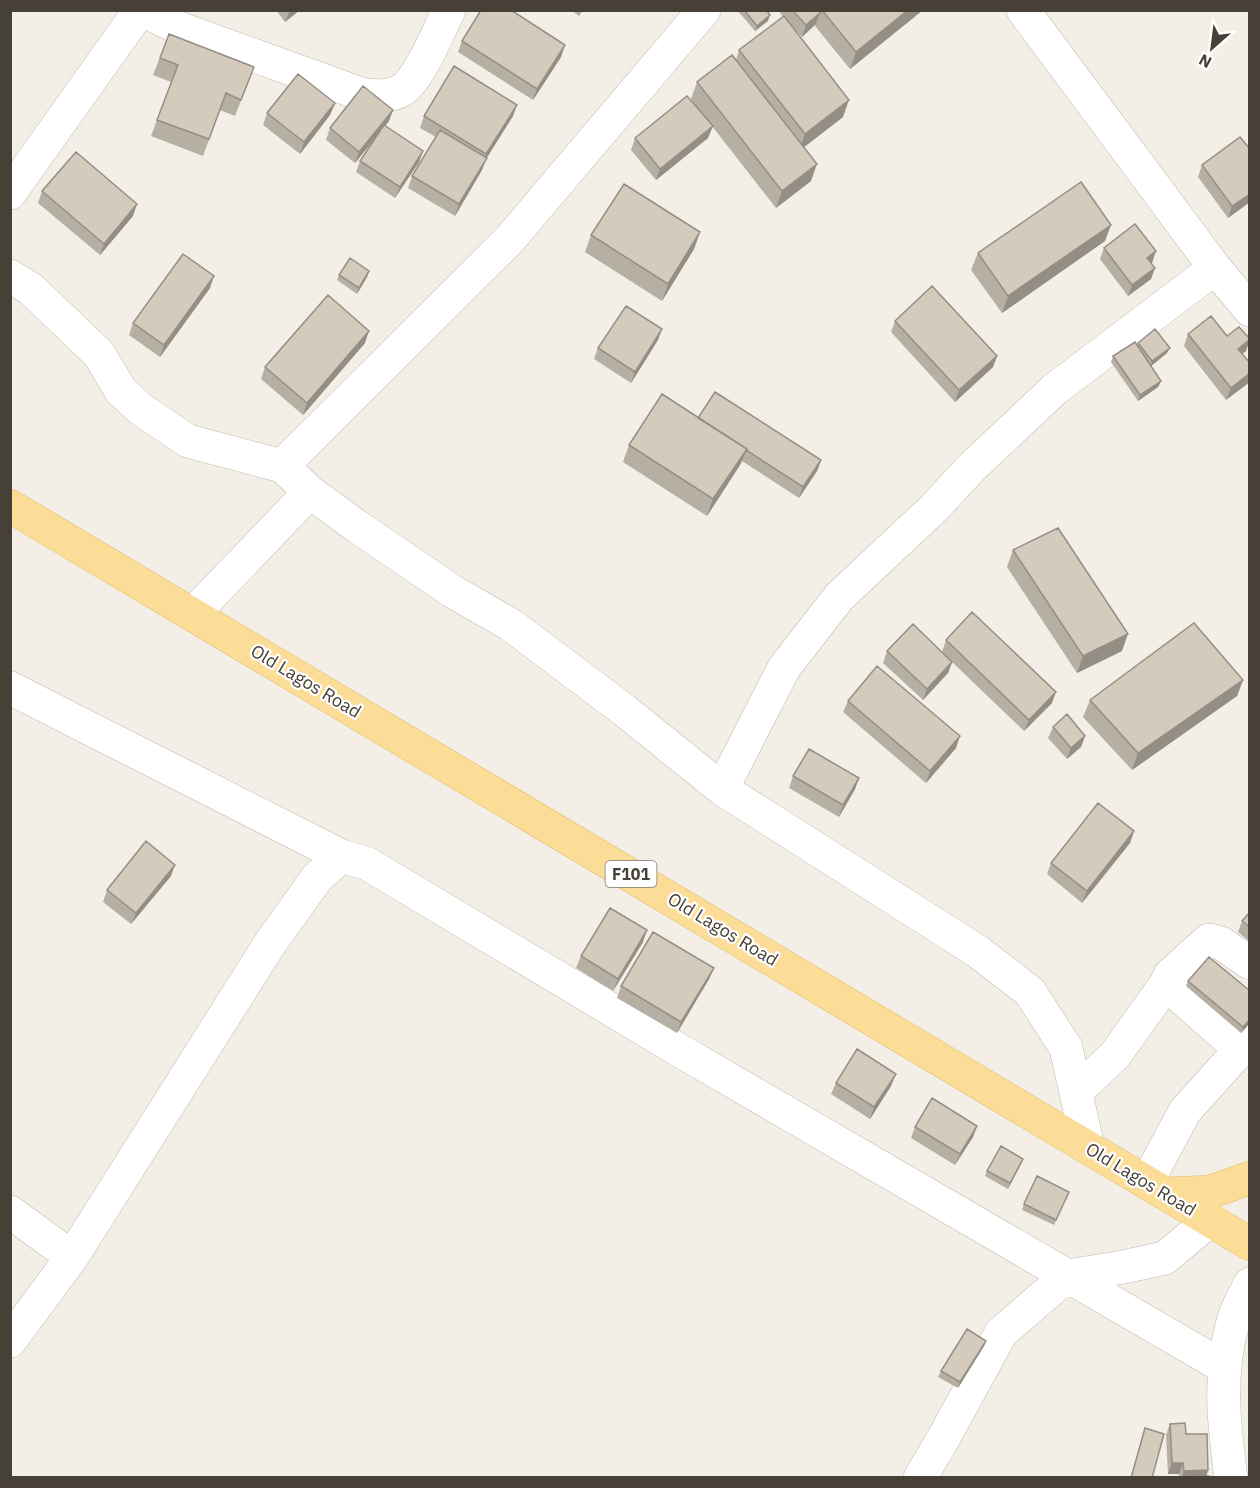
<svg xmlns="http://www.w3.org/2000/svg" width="1260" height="1488" viewBox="0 0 1260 1488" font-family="'IBM Plex Sans',sans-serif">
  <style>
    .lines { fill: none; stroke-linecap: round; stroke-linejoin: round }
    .minor-casing { stroke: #c1baad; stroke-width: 34 }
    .major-casing { stroke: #e0ba68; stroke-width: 34 }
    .minor { stroke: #fff; stroke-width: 33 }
    .major { stroke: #fbdd98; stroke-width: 33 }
    .wall { fill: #b6afa3 }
    .shaded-wall { fill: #948e84 }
    .building { fill: #d4cbbd; stroke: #948e84; stroke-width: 1.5 }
    .labels { text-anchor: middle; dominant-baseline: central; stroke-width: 4.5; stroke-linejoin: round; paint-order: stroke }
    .shield { fill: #fff; stroke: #7e7972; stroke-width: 1.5 }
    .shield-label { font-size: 16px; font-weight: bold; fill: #464036 }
    .street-label { font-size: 18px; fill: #464036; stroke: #fff }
  </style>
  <rect width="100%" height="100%" fill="#f3efe7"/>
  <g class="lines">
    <defs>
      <path id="minor" d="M142 10 181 29 361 94C374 96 389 98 402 90 419 80 439 30 449 10
        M1023 10 1215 268 1250 310
        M10 193 140 10
        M10 276 31 289 99 354 121 391 142 410 188 441 282 466 310 492 355 525 452 591 511 625 624 710 722 789 977 951 1030 992 1066 1048 1088 1147
        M282 466 509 240 704 10
        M193 614 310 492
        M10 688 341 856 366 863 684 1053 1224 1367
        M722 789 784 668 839 597 933 509 972 467 1055 389 1215 268
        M1240 1049 1166 984 1170 975 1209 940 1221 943 1250 963
        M1076 1092 1115 1055 1166 984
        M1147 1182 1185 1111 1250 1039
        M10 1212 72 1257
        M10 1341 72 1257 271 942 317 878 341 856
        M920 1478 943 1439 1001 1333 1067 1276 1118 1268 1165 1258 1210 1220
        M1231 1478C1224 1425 1218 1375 1233 1322 1236 1309 1244 1297 1250 1284"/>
      <path id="major" d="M10 506 1250 1244
        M1166 1194 1210 1192 1250 1178"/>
    </defs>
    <use href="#minor" class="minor-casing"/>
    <use href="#major" class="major-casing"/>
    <use href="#minor" class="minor"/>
    <use href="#major" class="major"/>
  </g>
  <path class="wall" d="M276 10H300L285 22Z
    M571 10H583L579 16Z
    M737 10H766L768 21 755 31Z
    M778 10H923L850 69 815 26 816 24 802 37 790 24 843 117 804 147 811 181 776 208 712 126 708 138 656 180 631 150 635 138 705 118 691 99 697 82 736 60 739 50 783 17Z
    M169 34 254 67 235 116 220 110 203 156 151 136 171 82 153 75Z
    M462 41 561 57 533 100 458 52Z
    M335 103 330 115 300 154 263 125 267 113Z
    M424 116H513L486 159 482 170 455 216 408 188 412 176 436 137 420 128Z
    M389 121 385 126 423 151 419 162 395 198 356 172 360 161 374 140 355 163 326 140 330 128Z
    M1202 165 1250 202 1228 218 1198 177Z
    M42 191 133 216 100 255 38 203Z
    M700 232 694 249 662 301 585 252 591 235Z
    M1105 241 1002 313 971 270 978 253Z
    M1104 248 1152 263 1151 279 1128 296 1100 259Z
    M369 271 367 277 357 294 337 280 339 275Z
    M210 288 160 357 129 335 133 323Z
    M895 321 997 356 993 367 955 402 891 332Z
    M1188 334 1246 351 1242 354 1250 363 1226 400 1184 346Z
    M658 340 631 383 594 359 598 348Z
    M365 343 303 415 261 379 265 367Z
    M1138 343 1167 353 1151 366 1161 381 1158 387 1138 401 1111 362 1113 356 1137 346Z
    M698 418 821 460 817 471 799 498 742 461 740 465 707 516 623 462 629 445Z
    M1013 550 1122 651 1077 673 1007 567Z
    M946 640 1052 703 1024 731 952 662 948 673 923 700 883 663 887 651 942 652Z
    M1243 680 1237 696 1132 770 1083 717 1090 700Z
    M848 701 956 748 926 783 843 712Z
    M1053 727 1085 736 1081 747 1067 759 1048 738Z
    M793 776 859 778 855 789 839 817 789 788Z
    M1134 831 1130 843 1082 903 1047 874 1051 863Z
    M171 876 131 924 103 902 107 890Z
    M1250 912V942L1238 932 1242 921Z
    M643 942 613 991 576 968 581 956Z
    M714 968 709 979 677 1033 617 998 621 986Z
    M1188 981 1250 1023 1241 1033 1186 986Z
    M836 1083 891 1086 870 1119 831 1094Z
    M977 1126 973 1137 955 1165 911 1138 915 1127Z
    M1023 1159 1008 1189 985 1176 987 1171Z
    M1067 1197 1054 1225 1022 1210 1024 1204Z
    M984 1346 958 1388 938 1377 941 1371Z
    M1170 1424 1186 1434 1208 1470 1206 1476 1210 1478H1180L1179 1474H1168L1166 1435Z"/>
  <path class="shaded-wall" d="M290 10H300L285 22Z
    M908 10H923L850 69 856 52Z
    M820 13 816 24 802 37 806 25Z
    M770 15 768 21 755 31 757 26Z
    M565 45 561 57 533 100 537 89Z
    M849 100 843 117 799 151 805 134Z
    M335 103 330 115 300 154 304 142Z
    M517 105 513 116 486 159 482 170 455 216 459 204 482 166 486 154Z
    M393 110 389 121 355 163 359 152Z
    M713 126 708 138 656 180 660 169Z
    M423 151 419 162 395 198 400 187Z
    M817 164 811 181 776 208 782 191Z
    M1250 194V202L1228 218 1232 206Z
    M137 204 133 216 100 255 104 244Z
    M1111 225 1105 241 1002 313 1008 296Z
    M700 232 694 249 662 301 668 284Z
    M1156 251 1152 263 1143 269 1147 258Z
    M1155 268 1151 279 1128 296 1132 285Z
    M369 271 367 277 357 294 359 288Z
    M214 276 210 288 160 357 164 345Z
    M662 329 658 340 631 383 635 372Z
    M369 331 365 343 303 415 307 403Z
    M1250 340 1246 351 1234 360 1238 349Z
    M1170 348 1167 353 1150 367 1152 361Z
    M997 356 993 367 955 402 959 390Z
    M1250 373V382L1226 400 1231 388Z
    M1161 381 1158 387 1138 401 1140 395Z
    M747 449 740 465 707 516 713 499Z
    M821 460 817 471 799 498 803 487Z
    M1128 634 1122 651 1077 673 1083 656Z
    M952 662 948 673 923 700 927 689Z
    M1243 680 1237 696 1132 770 1138 753Z
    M1056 692 1052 703 1024 731 1029 720Z
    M960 736 956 748 926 783 930 771Z
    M1085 736 1081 747 1067 759 1071 748Z
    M859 778 855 789 839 817 843 805Z
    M1134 831 1130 843 1082 903 1087 891Z
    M175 865 171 876 131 924 136 913Z
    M647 930 643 942 613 991 618 979Z
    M714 968 709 979 677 1033 681 1022Z
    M1250 1019V1023L1241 1033 1243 1027Z
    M896 1074 891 1086 870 1119 874 1107Z
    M977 1126 973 1137 955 1165 960 1154Z
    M1023 1159 1021 1164 1008 1189 1010 1183Z
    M986 1341 984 1346 958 1388 960 1382Z
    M1172 1463H1183L1179 1474H1168Z
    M1208 1470 1206 1478H1182L1184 1471Z"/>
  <path class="building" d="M481 10H511L565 45 537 89 462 41Z
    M744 10H766L770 15 757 26Z
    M792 10H821L820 13 806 25Z
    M822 10H908L856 52Z
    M784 16 849 100 805 134 739 50Z
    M169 34 254 67 241 100 226 93 209 139 157 120 178 65 160 58Z
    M732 55 817 164 782 191 697 82Z
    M454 66 517 105 486 154 424 116Z
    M298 74 335 103 304 142 267 113Z
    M363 86 393 110 359 152 330 128Z
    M687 96 713 126 660 169 635 138Z
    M384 125 423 151 400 187 360 161Z
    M440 130 487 158 459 204 412 176Z
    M1240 137 1250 149V194L1232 206 1202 165Z
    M76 152 137 204 104 244 42 191Z
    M1081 182 1111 225 1008 296 978 253Z
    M624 184 700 232 668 284 591 235Z
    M1135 224 1156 251 1147 258 1155 268 1132 285 1104 248Z
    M183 254 214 276 164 345 133 323Z
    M350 258 369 271 359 288 339 275Z
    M932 286 997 356 959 390 895 321Z
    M328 295 369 331 307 403 265 367Z
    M626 306 662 329 635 372 598 348Z
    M1211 316 1227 336 1239 327 1250 339 1238 349 1250 363V373L1231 388 1188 334Z
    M1155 329 1170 348 1152 361 1138 343Z
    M1135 342 1161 381 1140 395 1113 356Z
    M715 392 821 460 803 487 746 450 747 449 698 418Z
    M662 394 747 449 713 499 629 445Z
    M1058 528 1128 634 1083 656 1013 550Z
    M972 612 1056 692 1029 720 946 640Z
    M1194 623 1243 680 1138 753 1090 700Z
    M913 624 952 662 927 689 887 651Z
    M877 666 960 736 930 771 848 701Z
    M1067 714 1085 736 1071 748 1053 727Z
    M809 749 859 778 843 805 793 776Z
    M1098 803 1134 831 1087 891 1051 863Z
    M146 841 175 865 136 913 107 890Z
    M610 908 647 930 618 979 581 956Z
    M1250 912V927L1242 921Z
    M653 932 714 968 681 1022 621 986Z
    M1209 957 1250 991V1019L1243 1027 1188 981Z
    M857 1049 896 1074 874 1107 836 1083Z
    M932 1098 977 1126 960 1154 915 1127Z
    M1001 1146 1023 1159 1010 1183 987 1171Z
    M1037 1176 1069 1192 1056 1220 1024 1204Z
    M967 1329 986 1341 960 1382 941 1371Z
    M1185 1423 1186 1434H1207L1208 1470 1184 1471 1183 1463H1172L1170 1424Z
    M1145 1428 1164 1434 1152 1478H1131Z
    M1209 1476 1210 1478H1186V1477Z"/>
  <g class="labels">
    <rect class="shield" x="605.5" y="861" width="51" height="26" rx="4.5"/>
    <g class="shield-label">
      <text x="631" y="874">F101</text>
    </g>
    <g class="street-label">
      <text transform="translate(306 681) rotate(31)">Old Lagos Road</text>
      <text transform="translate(723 929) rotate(31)">Old Lagos Road</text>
      <text transform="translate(1141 1179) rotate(31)">Old Lagos Road</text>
    </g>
  </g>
  <rect width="1260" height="1488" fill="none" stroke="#464036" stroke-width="24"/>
  <g transform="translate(1212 48) rotate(208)" stroke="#ffffff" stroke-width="4.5" paint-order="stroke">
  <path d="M0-4.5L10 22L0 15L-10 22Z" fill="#464036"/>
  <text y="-9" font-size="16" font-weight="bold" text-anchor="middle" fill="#464036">N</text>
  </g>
</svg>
